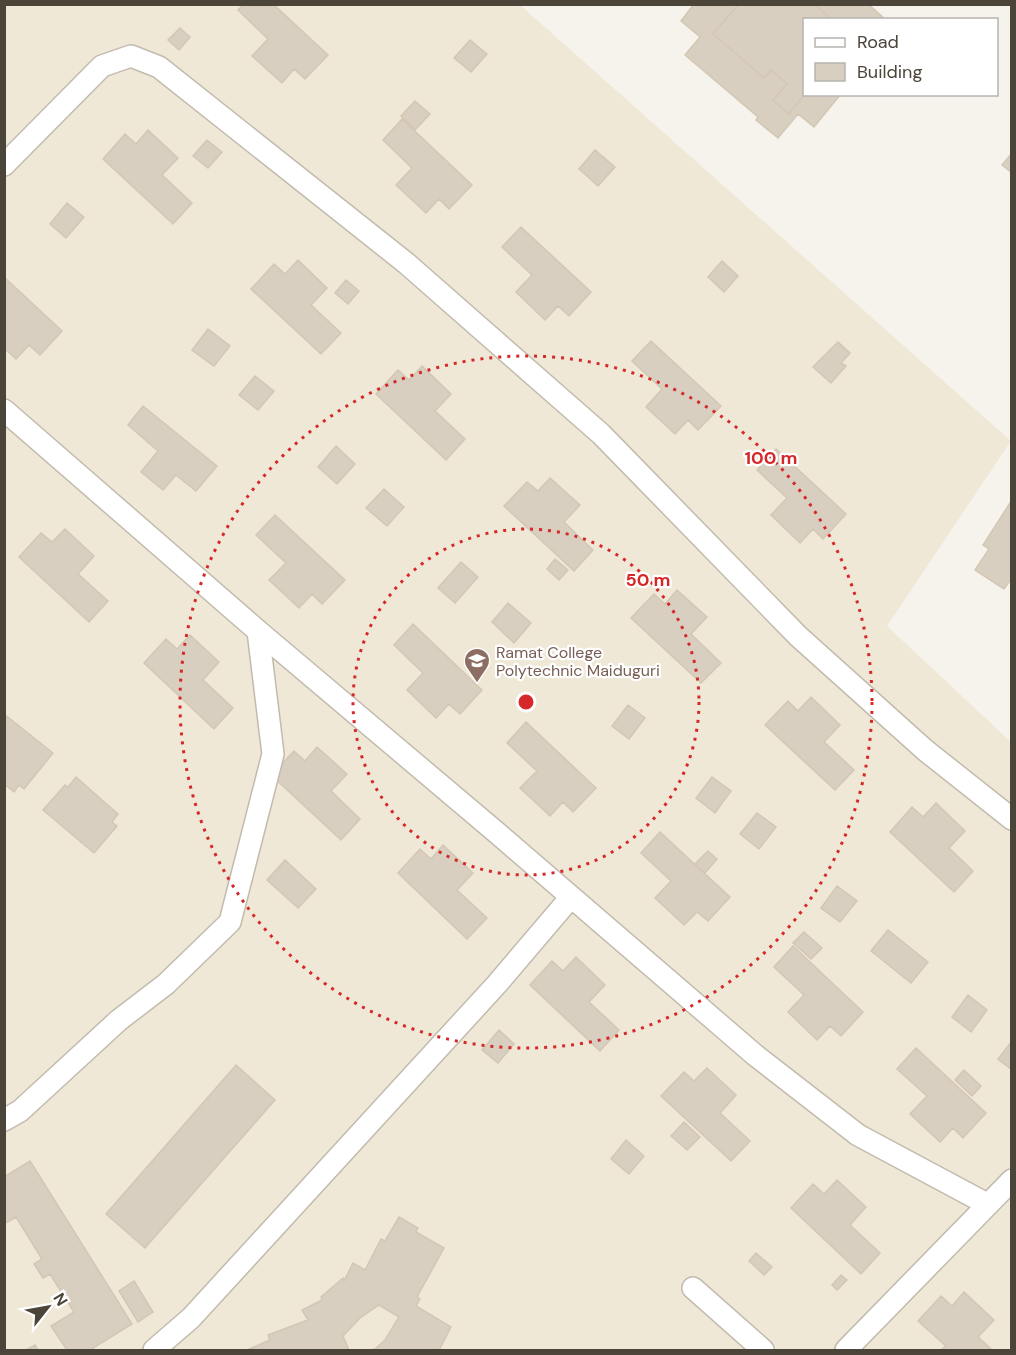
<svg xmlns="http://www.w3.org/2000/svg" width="1016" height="1355" viewBox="0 0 1016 1355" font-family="'DM Sans',sans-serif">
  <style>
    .education { fill: #efe8d6 }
    .building { fill: #d8cfc1; stroke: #d3c7b4; stroke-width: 1.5 }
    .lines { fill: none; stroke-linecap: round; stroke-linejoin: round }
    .minor-casing { stroke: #c2bbae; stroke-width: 24 }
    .minor { stroke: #fff; stroke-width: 21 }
    .ring { fill: none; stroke: #d62828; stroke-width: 3; stroke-dasharray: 3 6 }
    .labels { text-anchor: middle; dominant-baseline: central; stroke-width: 4.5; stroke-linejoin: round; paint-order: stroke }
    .education-label { font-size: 16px; fill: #785e54; stroke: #fff; text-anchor: start }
    .centre { fill: #d62828; stroke: #fff; stroke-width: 3 }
    .ring-label { font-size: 18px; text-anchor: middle; font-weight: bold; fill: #d62828; stroke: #fff; stroke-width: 4.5; stroke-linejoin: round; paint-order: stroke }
  </style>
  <rect width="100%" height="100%" fill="#f6f3ec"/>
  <path class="education" d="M5 5H520L1011 441 887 626 1011 742V1350H5Z"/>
  <path class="building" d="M244 4H273L328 55 305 79 294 69 282 83 252 56 268 39 238 10Z
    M694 4H739L713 34 764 78 771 70 787 84 773 100 789 114 805 94H841L814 127 798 114 778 138 756 120 758 117 685 55 700 37 681 21Z
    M739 4H815L832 20H804L805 94 789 114 773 100 787 84 771 70 764 78 713 34Z
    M815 4H868L886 20H832Z
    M180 28 190 37 179 50 168 40Z
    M470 40 487 54 471 72 454 58Z
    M415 101 430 114 415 130 401 116Z
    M402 119 472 185 449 209 439 199 426 213 396 185 412 168 383 140Z
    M148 130 178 158 162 175 192 203 173 224 103 159 125 134 136 144Z
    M207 140 222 152 208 168 193 156Z
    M595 150 615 167 598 186 579 169Z
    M1012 153V173L1002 165Z
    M67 203 84 217 66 238 50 224Z
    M521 227 591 292 569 316 558 306 545 320 516 292 532 275 502 247Z
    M298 260 327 288 311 305 341 333 321 354 251 289 274 264 285 274Z
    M722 261 738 276 724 292 708 277Z
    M4 277 62 331 40 355 29 345 16 359 4 348Z
    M346 280 359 291 348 304 335 293Z
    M208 329 230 346 214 366 192 350Z
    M651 341 721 406 698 430 688 420 675 434 646 407 662 389 632 361Z
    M838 342 850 353 841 363 846 366 831 383 813 367Z
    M422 366 451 394 435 411 465 439 446 460 376 394 398 370 409 380Z
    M255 376 274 391 258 410 239 395Z
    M143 406 217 466 196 491 176 475 163 490 141 472 158 451 128 425Z
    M336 446 355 464 337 484 318 467Z
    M776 449 846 514 823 539 813 529 800 543 771 515 787 498 757 470Z
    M550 478 580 505 564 522 593 550 574 571 504 506 527 482 538 491Z
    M384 489 404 507 387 526 366 508Z
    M1010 503 1012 578 1004 589 975 570 989 549 983 545Z
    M275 515 345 580 322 604 312 594 299 608 269 580 286 563 256 535Z
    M65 529 94 556 78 574 108 601 89 622 19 557 41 533 52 542Z
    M555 559 568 570 559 580 547 569Z
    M461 562 478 577 455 603 438 588Z
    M677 590 707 617 691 634 721 663 701 683 631 618 654 594 665 604Z
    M508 603 531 623 514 643 492 622Z
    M413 624 482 690 460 714 449 704 436 718 407 690 423 673 394 645Z
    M190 635 219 662 203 680 233 708 214 729 144 663 166 639 177 649Z
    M811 697 840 725 824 742 854 770 835 790 765 725 788 701 798 711Z
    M628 705 645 718 629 739 612 726Z
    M4 714 53 753 24 789 19 785 14 792 4 784Z
    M526 722 596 788 573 812 563 802 550 816 520 788 537 771 507 743Z
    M317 747 347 774 331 791 360 819 341 840 271 775 294 751 305 761Z
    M76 777 118 814 112 822 117 826 94 853 43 810 65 785 68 787Z
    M712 777 731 791 715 813 696 798Z
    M936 803 965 831 949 848 973 871 954 892 890 832 912 807 923 817Z
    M757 813 776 827 759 849 740 834Z
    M660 832 730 897 708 921 697 912 684 925 655 898 671 881 641 853Z
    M443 845 473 873 457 890 487 918 467 939 398 873 420 849 431 859Z
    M708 851 717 859 705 873 695 864Z
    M285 860 316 889 298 908 267 880Z
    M837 886 857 901 840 922 821 908Z
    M888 930 928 962 911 983 871 951Z
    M804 932 822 948 811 959 793 943Z
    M793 946 863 1012 841 1036 830 1026 817 1040 788 1012 804 995 774 967Z
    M576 957 605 985 589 1002 619 1030 600 1051 530 985 552 961 563 971Z
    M968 995 987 1010 971 1032 952 1017Z
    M499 1030 514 1044 498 1063 482 1050Z
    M1012 1041V1070L998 1059Z
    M916 1048 986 1113 963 1138 953 1128 940 1142 910 1114 927 1096 897 1069Z
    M236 1065 275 1100 145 1248 106 1214Z
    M707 1068 736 1095 720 1113 750 1141 731 1161 661 1096 684 1072 694 1081Z
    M964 1070 981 1086 972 1096 955 1080Z
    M684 1122 700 1137 687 1150 671 1136Z
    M626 1140 644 1156 629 1174 611 1159Z
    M30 1161 132 1324 90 1350H67L51 1326 74 1312 50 1274 43 1278 34 1264 42 1259 16 1217 4 1224V1177Z
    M837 1180 866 1207 850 1225 880 1253 861 1274 791 1208 813 1184 824 1194Z
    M399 1217 418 1228 416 1232 444 1248 417 1297 420 1299 416 1306 451 1327 439 1350H370L375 1349 385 1340 399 1317 379 1305 360 1318 343 1336 349 1350H247L270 1340 268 1335 308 1320 302 1310 322 1300 321 1297 343 1278 344 1281 353 1263 365 1270 381 1239 385 1241Z
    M756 1253 772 1267 764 1275 749 1261Z
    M841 1275 847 1280 837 1290 832 1285Z
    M134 1281 153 1312 138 1322 119 1291Z
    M964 1292 994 1320 978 1337 992 1350H941L946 1346 918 1321 941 1296 952 1306Z
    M35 1345 38 1350H26Z"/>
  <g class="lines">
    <defs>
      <path id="minor" d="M4 165 102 66 131 56 159 67 406 263 601 434 798 636 925 750 1012 819
        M4 410 258 631 496 832 755 1055 858 1135 987 1204
        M4 1120 20 1111 119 1020 166 984 230 922 273 754 258 631
        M693 1288 763 1350
        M154 1350 191 1318 497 984 571 897
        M846 1350 1012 1180"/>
    </defs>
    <use href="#minor" class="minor-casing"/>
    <use href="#minor" class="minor"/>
  </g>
  <g class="ring">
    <circle cx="526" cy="702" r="173"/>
    <circle cx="526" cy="702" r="346"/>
  </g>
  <defs>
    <symbol id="school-pin" viewBox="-11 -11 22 30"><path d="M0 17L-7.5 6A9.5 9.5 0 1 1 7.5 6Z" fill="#8d6e63" stroke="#fff"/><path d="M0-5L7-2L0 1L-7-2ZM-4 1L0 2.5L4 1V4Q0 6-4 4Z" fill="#fff"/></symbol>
  </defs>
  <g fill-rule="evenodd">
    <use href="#school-pin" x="462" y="646" width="30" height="40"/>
  </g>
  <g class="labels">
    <g class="education-label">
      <text x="496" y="652">Ramat College<tspan x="496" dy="18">Polytechnic Maiduguri</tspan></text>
    </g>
  </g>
  <circle cx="526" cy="702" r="9" class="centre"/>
  <g class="ring-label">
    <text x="771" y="464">100 m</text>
    <text x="648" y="586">50 m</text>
  </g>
  <rect width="1016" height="1355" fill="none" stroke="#4b4439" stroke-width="12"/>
  <rect x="803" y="18" width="195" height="78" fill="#ffffff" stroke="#b7b4b0" stroke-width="1.5"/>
  <rect x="815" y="38" width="30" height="9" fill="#ffffff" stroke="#b7b4b0" stroke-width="1.5"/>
  <text x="857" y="48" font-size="18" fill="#4b4439">Road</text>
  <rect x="815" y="63" width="30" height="18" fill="#d8cfc1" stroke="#b7b4b0" stroke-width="1.5"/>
  <text x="857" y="78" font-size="18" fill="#4b4439">Building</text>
  <g transform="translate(48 1307) rotate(59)" stroke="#ffffff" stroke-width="4.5" paint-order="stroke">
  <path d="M0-4.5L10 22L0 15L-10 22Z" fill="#4b4439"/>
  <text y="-9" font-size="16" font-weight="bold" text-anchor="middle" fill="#4b4439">N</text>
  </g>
</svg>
